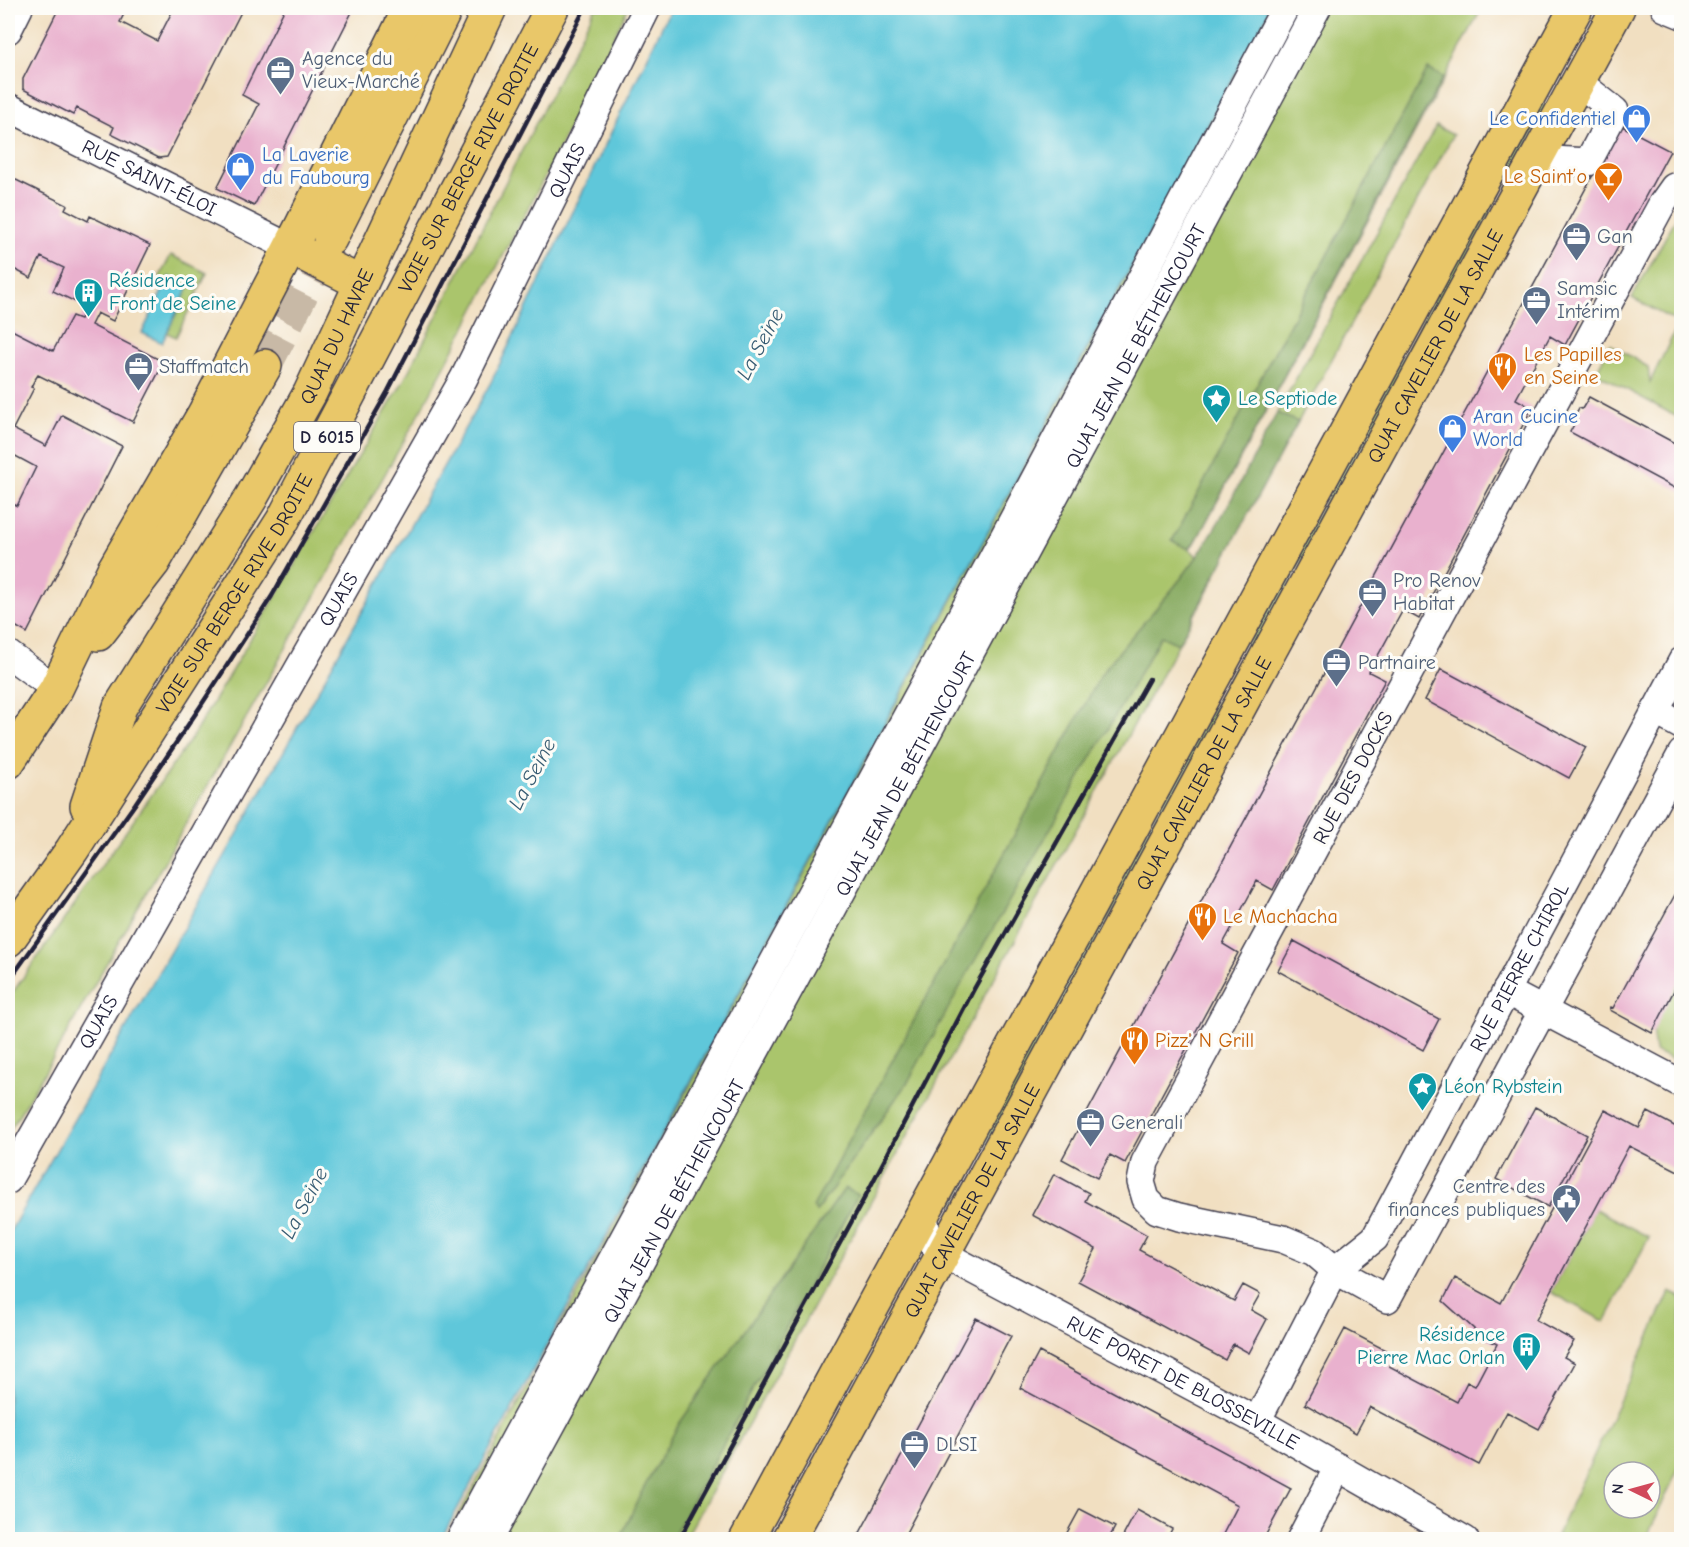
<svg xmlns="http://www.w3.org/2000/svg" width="1689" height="1547" viewBox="0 0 1689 1547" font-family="'Comic Neue',sans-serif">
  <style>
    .green { fill: #aac56c; stroke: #667454; stroke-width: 1.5; fill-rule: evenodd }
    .forest { fill: #87aa60; stroke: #54664e; stroke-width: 1.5 }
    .water { fill: #5ec7da; stroke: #40748a; stroke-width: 1.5 }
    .building { fill: #e9b1ce }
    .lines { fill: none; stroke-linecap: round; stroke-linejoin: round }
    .major-tunnel { stroke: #c8b9a6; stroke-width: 33; stroke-dasharray: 33 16; stroke-linecap: butt }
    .minor-casing { stroke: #413e4f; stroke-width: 30 }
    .major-casing { stroke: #413e4f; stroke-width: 36 }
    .minor { stroke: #fff; stroke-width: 27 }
    .major { stroke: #e9c769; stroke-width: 33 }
    .rail { stroke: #22223b; stroke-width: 4.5 }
    .labels { text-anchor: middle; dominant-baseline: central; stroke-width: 6; stroke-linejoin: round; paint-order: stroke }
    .shield { fill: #fdfcf7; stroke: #646373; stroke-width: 1.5 }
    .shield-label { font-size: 18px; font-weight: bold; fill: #22223b }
    .service-label { font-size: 20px; fill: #4e5e75; stroke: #fdfcf7; text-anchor: start }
    .shop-label { font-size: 20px; fill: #366cbe; stroke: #fdfcf7; text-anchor: start }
    .street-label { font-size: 20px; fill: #22223b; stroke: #fdfcf7 }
    .food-label { font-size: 20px; fill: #c56008; stroke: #fdfcf7; text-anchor: start }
    .culture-label { font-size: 20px; fill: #0d838f; stroke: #fdfcf7; text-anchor: start }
    .water-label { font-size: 21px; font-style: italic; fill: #375c73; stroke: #fdfcf7 }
  </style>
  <rect width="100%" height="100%" fill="#fdfcf7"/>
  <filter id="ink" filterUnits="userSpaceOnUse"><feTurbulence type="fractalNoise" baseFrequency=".0167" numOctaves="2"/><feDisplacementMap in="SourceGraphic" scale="12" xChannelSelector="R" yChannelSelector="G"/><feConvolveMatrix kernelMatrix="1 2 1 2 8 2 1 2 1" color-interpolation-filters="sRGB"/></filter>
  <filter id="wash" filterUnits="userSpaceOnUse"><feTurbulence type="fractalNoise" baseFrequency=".008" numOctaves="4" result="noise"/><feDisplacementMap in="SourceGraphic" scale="24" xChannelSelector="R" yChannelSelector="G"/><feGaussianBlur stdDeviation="1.35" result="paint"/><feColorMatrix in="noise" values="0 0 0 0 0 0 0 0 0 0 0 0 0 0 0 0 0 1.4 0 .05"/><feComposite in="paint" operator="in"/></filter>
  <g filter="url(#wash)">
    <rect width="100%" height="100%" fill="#f1dfc1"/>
    <path class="green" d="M595 8H628L550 167 422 409 43 1075 8 1133V999L191 739 403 382Z
      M1271 8H1482L1196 541 1189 548 1216 576 685 1539 445 1540Z
      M1540 103 1547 107 954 1205 946 1201Z
      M1436 126 1453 135 1298 422 1277 413Z
      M1681 209V419L1596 373 1610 344 1648 367 1650 382 1679 323 1632 298Z
      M171 255 207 273 176 337 167 333 189 286 169 277 165 286 157 282Z
      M1681 975V1064L1655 1051 1652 1029Z
      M1595 1209 1649 1237 1605 1322 1551 1292Z
      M1670 1292 1681 1297V1463L1646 1539H1567L1557 1535ZM1614 1472H1650V1508H1614Z"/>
    <path class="forest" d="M1428 69 1443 77 1196 541 1189 549 1172 541Z
      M1277 413 1298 422 1178 644 1161 636 966 976 909 1080 816 1212 813 1207 1102 673C1134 630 1173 594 1202 549 1230 506 1253 457 1277 413Z
      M845 1188 858 1195 672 1539H620L641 1493 679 1424Z"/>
    <path class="water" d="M671 8H1271L752 969 441 1539 8 1540V1235L234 840 491 382Z
      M169 277 189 286 162 343 142 333Z"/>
    <g id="blocks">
      <path class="building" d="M59 8H127L120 22 157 41 174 8H243L167 157 159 158 111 134 114 127 77 108 73 115 23 89V79Z
        M285 8H354L254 206 217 188 259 104 242 95Z
        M1620 125 1670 151 1565 345 1550 336 1516 399 1532 408 1419 619 1403 610 1369 672 1385 680 1273 890 1257 881 1236 920 1223 944 1238 953 1125 1163 1110 1155 1097 1178 1062 1159Z
        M8 176 67 205 65 209 88 221 90 216 150 245 113 321 97 313 91 325 164 362 133 422 38 375 34 381 31 387 34 388 13 429 46 446 62 415 122 446 27 633 8 622V501L17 506 36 467 8 452V328L53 351 72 316 80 319 86 307 53 291 64 268 41 257 31 278 8 266Z
        M1589 397 1682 447V492L1570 432 1577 419 1574 417 1579 408 1582 409Z
        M1441 669 1586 747 1569 778 1425 700Z
        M1682 882V975L1652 1033 1610 1010 1611 1007 1613 1008Z
        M1294 941 1439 1019 1423 1050 1278 971Z
        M1535 1107 1587 1135 1548 1207 1496 1179Z
        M1605 1110 1639 1128 1648 1112 1682 1130V1173L1629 1146 1536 1320 1574 1341 1564 1357 1575 1363 1539 1429 1507 1412 1479 1465 1370 1407 1356 1433 1305 1404 1345 1329 1395 1355 1389 1366 1457 1402 1467 1382 1475 1386 1497 1344 1483 1337 1443 1301 1455 1278 1501 1303Z
        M1054 1174 1089 1193 1085 1201 1147 1235 1139 1250 1234 1301 1243 1285 1260 1294 1251 1310 1267 1319 1249 1353 1233 1344 1225 1360 1078 1281 1096 1249 1032 1215Z
        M976 1318 1011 1336 902 1540H856Z
        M1039 1352 1291 1488 1263 1540H1220L1238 1505 1020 1388Z
        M1080 1509 1115 1527 1108 1540H1063Z
        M1137 1510 1172 1529 1166 1540H1121Z"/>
    </g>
  </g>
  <g filter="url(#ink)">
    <use href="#blocks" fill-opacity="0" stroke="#413e4f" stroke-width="1.5"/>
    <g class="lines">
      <path class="major-tunnel" d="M265 366 330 239"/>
      <defs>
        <g id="minor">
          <path d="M1665 8 1682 15"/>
          <path d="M8 30 19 8"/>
          <path id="s1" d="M8 107 291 248"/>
          <path d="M1536 159 1588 162 1615 111 1578 82"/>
          <path d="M1682 185 1674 187 1662 204 1145 1162 1141 1182 1146 1199 1157 1210 1179 1217 1283 1239 1314 1252 1335 1270 1387 1299 1682 753"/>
          <path d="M8 654 56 689"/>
          <path d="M1655 711 1682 726"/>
          <path d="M1506 991 1682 1084"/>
          <path id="s2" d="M8 1180 464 378 647 8"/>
          <path id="s3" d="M924 1211C925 1230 928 1241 943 1254L1257 1421 1465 1540"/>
          <path id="s4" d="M1257 1421 1335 1270 1375 1238 1682 661"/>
          <path d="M460 1540 991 561 1285 8"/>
          <path id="s5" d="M489 1540 811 949 1317 8"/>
          <path d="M1300 1540 1338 1467"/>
        </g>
        <g id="major">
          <path d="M330 239 446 8"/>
          <path d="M291 248 361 283"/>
          <path d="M98 634 153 563 265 366"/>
          <path d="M8 762 56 689 113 571 204 414 302 225 410 8"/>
          <path id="s6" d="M87 806 120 707 251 498 310 393 490 8"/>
          <path id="s7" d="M8 940 72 850 283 520 552 8"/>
          <path d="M746 1540 1576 8"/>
          <path id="s8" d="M788 1540 1618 8"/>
        </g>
      </defs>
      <use href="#minor" class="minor-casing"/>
      <use href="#major" class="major-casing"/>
      <use href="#minor" class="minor"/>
      <use href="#major" class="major"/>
      <path class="rail" d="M8 982 135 804 200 707 272 596 388 391 585 8
        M679 1540 866 1195 974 989 1149 679"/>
    </g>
  </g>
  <defs>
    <symbol id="office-pin" viewBox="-11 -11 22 30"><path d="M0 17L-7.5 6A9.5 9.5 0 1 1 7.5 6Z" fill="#5c6f8a" stroke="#fdfcf7"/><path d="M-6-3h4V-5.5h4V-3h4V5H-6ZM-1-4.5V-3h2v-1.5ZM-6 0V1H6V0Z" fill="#fff"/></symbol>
    <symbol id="shop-pin" viewBox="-11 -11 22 30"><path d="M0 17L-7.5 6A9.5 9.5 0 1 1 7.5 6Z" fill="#3f7fe0" stroke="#fdfcf7"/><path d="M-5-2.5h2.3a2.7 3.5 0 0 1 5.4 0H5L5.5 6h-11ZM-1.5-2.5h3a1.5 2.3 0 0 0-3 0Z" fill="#fff"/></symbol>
    <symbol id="bar-pin" viewBox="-11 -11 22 30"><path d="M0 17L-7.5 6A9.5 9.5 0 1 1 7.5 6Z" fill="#e8710a" stroke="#fdfcf7"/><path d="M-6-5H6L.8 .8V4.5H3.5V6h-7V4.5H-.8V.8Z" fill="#fff"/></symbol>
    <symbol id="building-pin" viewBox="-11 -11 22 30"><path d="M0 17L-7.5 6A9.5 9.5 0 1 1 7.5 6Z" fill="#0f9aa8" stroke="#fdfcf7"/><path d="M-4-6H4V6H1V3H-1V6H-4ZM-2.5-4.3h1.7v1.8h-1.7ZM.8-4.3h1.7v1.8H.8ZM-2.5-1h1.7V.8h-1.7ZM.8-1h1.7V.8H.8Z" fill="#fff"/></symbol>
    <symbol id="restaurant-pin" viewBox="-11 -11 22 30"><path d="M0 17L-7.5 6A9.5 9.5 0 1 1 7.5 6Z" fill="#e8710a" stroke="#fdfcf7"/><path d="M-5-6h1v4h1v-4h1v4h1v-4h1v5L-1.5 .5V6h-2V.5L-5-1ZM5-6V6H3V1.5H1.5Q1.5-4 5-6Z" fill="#fff"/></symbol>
    <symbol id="sight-pin" viewBox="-11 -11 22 30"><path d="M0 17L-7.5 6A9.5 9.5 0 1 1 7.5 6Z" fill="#0f9aa8" stroke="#fdfcf7"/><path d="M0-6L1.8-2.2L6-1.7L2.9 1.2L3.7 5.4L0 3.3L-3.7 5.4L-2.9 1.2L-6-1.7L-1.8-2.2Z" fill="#fff"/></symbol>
    <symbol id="civic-pin" viewBox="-11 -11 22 30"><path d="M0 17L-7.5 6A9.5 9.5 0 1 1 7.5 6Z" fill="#5c6f8a" stroke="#fdfcf7"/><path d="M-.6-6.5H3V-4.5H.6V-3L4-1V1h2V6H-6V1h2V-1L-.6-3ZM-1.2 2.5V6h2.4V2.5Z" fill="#fff"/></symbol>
  </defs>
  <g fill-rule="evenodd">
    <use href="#office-pin" x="264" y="54" width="33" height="45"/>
    <use href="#shop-pin" x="1620" y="102" width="33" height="45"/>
    <use href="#shop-pin" x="224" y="150" width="33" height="45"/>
    <use href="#bar-pin" x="1592" y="160" width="33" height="45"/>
    <use href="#office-pin" x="1560" y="220" width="33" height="45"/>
    <use href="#building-pin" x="72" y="276" width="33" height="45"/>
    <use href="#office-pin" x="1520" y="284" width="33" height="45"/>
    <use href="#office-pin" x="122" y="350" width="33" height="45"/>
    <use href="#restaurant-pin" x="1486" y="350" width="33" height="45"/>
    <use href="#sight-pin" x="1200" y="382" width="33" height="45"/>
    <use href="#shop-pin" x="1436" y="412" width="33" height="45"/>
    <use href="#office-pin" x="1356" y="576" width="33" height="45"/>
    <use href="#office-pin" x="1320" y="646" width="33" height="45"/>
    <use href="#restaurant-pin" x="1186" y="900" width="33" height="45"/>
    <use href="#restaurant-pin" x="1118" y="1024" width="33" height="45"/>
    <use href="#sight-pin" x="1406" y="1070" width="33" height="45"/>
    <use href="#office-pin" x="1074" y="1106" width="33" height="45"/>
    <use href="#civic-pin" x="1550" y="1182" width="33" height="45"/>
    <use href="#building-pin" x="1510" y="1330" width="33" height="45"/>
    <use href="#office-pin" x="898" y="1428" width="33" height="45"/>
  </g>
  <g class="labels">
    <rect class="shield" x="294" y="422" width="66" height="30" rx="4.5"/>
    <g class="shield-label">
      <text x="327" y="437">D 6015</text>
    </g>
    <g class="service-label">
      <text x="302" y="58">Agence du<tspan x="302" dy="23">Vieux-Marché</tspan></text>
      <text x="1597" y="236">Gan</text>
      <text x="1557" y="288">Samsic<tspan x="1557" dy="23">Intérim</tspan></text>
      <text x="159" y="366">Staffmatch</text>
      <text x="1393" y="580">Pro Renov<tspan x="1393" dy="23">Habitat</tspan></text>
      <text x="1358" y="662">Partnaire</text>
      <text x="1111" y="1122">Generali</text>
      <text x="1545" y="1186" text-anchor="end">Centre des<tspan x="1545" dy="23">finances publiques</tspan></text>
      <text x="936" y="1444">DLSI</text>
    </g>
    <g class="shop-label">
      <text x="1616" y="118" text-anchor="end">Le Confidentiel</text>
      <text x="262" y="154">La Laverie<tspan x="262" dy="23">du Faubourg</tspan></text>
      <text x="1473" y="416">Aran Cucine<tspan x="1473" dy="23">World</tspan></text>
    </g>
    <g class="street-label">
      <text stroke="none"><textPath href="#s7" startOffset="900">VOIE SUR BERGE RIVE DROITE</textPath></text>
      <text stroke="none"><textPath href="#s2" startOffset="1154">QUAIS</textPath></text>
      <text stroke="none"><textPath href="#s1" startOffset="158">RUE SAINT-ÉLOI</textPath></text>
      <text stroke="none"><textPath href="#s6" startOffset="534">QUAI DU HAVRE</textPath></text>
      <text stroke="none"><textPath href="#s5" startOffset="1358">QUAI JEAN DE BÉTHENCOURT</textPath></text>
      <text stroke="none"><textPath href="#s8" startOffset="1358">QUAI CAVELIER DE LA SALLE</textPath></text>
      <text stroke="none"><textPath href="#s7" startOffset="414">VOIE SUR BERGE RIVE DROITE</textPath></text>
      <text stroke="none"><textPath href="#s2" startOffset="668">QUAIS</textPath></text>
      <text stroke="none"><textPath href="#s8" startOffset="872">QUAI CAVELIER DE LA SALLE</textPath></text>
      <text stroke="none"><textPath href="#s5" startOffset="872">QUAI JEAN DE BÉTHENCOURT</textPath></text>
      <text transform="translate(1353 778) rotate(-62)">RUE DES DOCKS</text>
      <text stroke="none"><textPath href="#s4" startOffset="528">RUE PIERRE CHIROL</textPath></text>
      <text stroke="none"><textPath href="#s2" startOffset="182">QUAIS</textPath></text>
      <text stroke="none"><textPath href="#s8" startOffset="386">QUAI CAVELIER DE LA SALLE</textPath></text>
      <text stroke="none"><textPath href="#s5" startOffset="386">QUAI JEAN DE BÉTHENCOURT</textPath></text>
      <text stroke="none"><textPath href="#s3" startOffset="321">RUE PORET DE BLOSSEVILLE</textPath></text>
    </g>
    <g class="food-label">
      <text x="1587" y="176" text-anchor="end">Le Saint’o</text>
      <text x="1524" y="354">Les Papilles<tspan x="1524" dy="23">en Seine</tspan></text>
      <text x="1223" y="916">Le Machacha</text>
      <text x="1155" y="1040">Pizz' N Grill</text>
    </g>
    <g class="culture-label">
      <text x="109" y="280">Résidence<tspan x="109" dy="23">Front de Seine</tspan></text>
      <text x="1238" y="398">Le Septiode</text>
      <text x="1444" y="1086">Léon Rybstein</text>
      <text x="1505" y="1334" text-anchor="end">Résidence<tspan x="1505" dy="23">Pierre Mac Orlan</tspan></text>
    </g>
    <g class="water-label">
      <text transform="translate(760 344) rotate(-62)">La Seine</text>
      <text transform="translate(532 774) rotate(-62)">La Seine</text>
      <text transform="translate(304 1203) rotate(-62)">La Seine</text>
    </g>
  </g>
  <rect width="1689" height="1547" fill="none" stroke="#fdfcf7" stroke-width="30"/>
  <g transform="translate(1632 1490) rotate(275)"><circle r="28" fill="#fdfcf7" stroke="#a5a5ac" stroke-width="1.5"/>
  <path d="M0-4.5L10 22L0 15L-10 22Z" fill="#d1495b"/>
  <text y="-9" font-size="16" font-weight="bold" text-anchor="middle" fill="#22223b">N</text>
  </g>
</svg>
